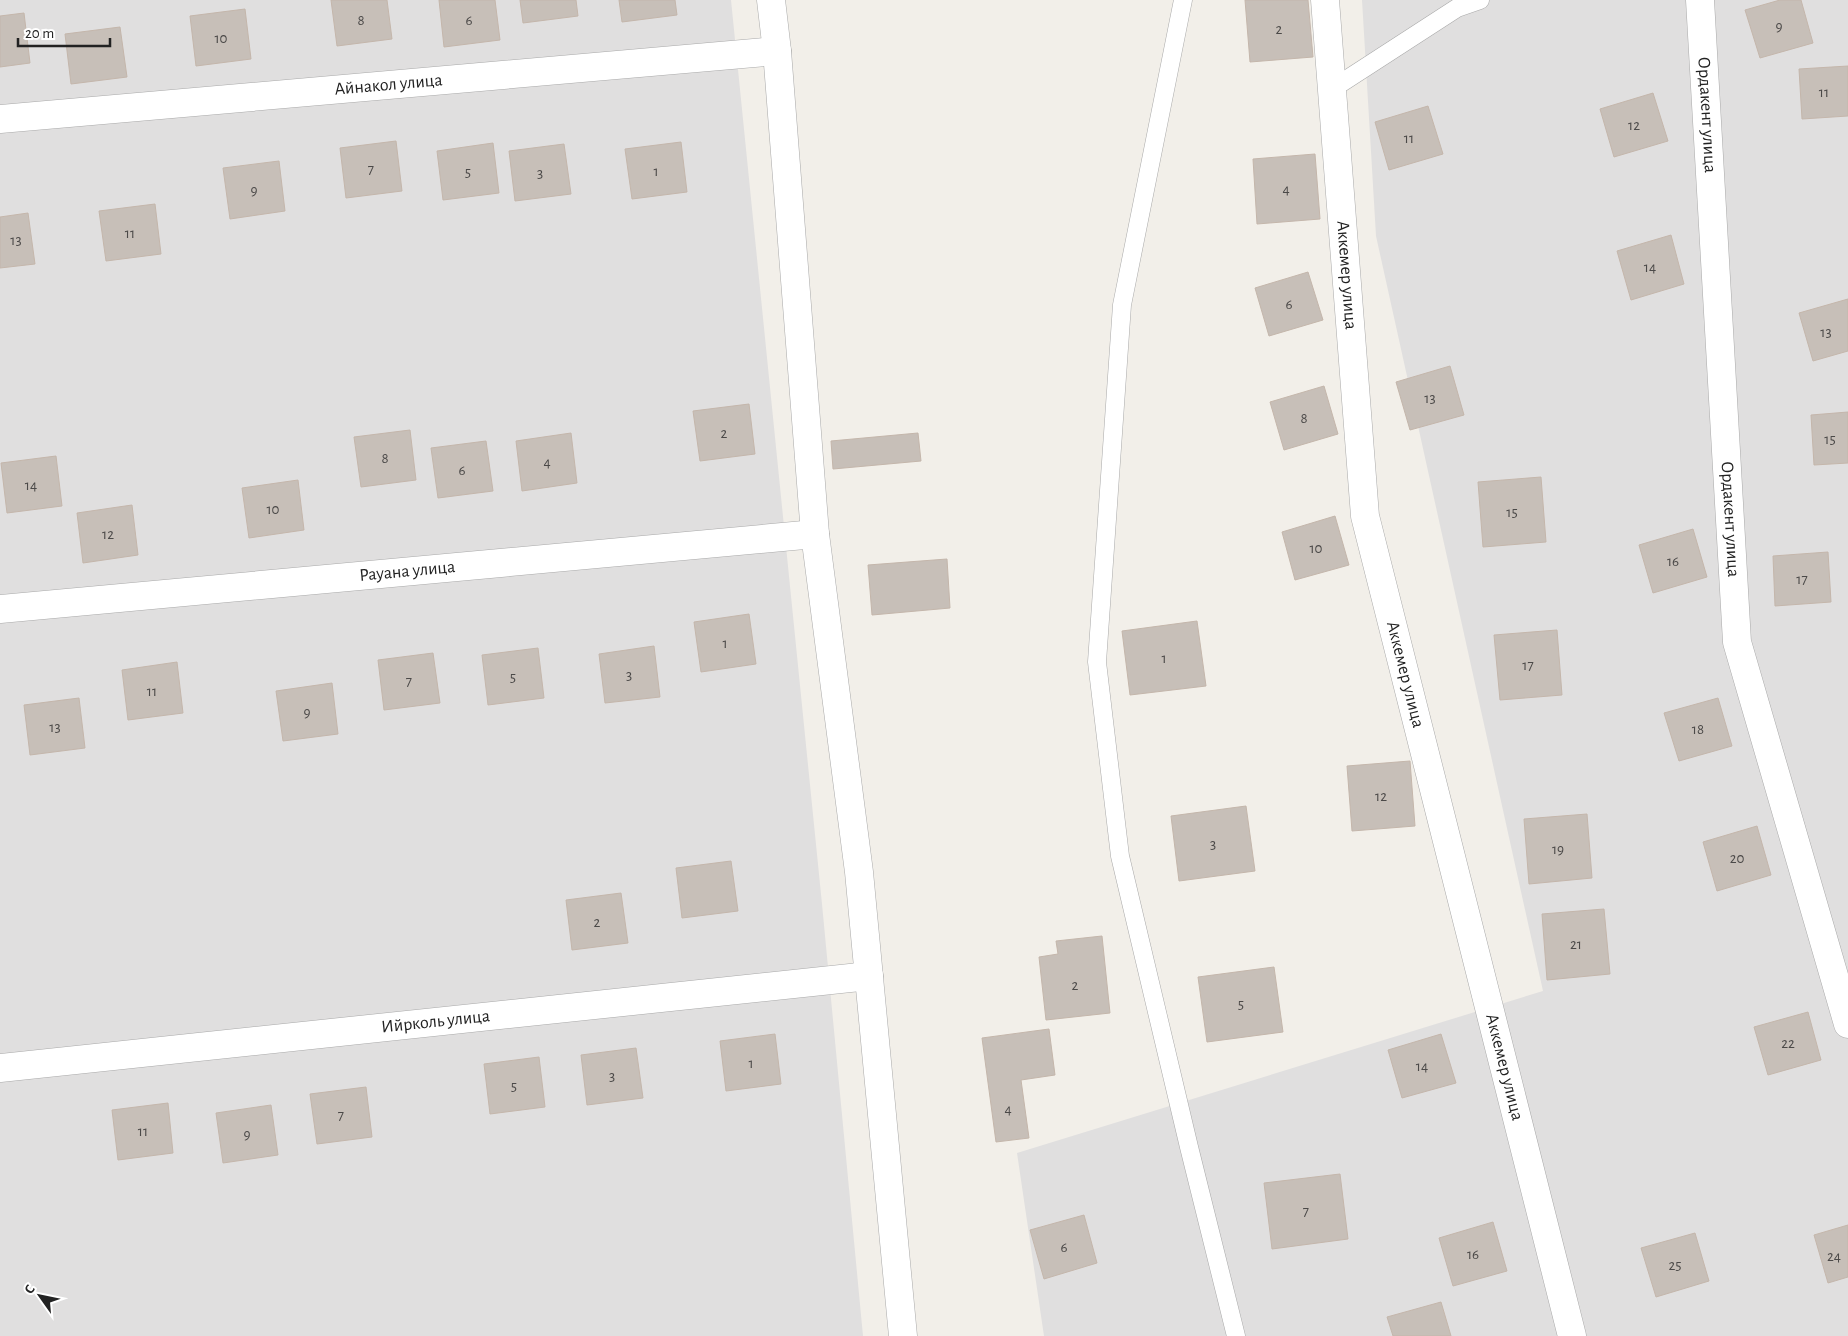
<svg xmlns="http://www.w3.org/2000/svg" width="1848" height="1336" viewBox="0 0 1848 1336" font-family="'Alegreya Sans',sans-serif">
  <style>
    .residential { fill: #e0dfdf }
    .building { fill: #c7bfb8; stroke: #c4b6ab }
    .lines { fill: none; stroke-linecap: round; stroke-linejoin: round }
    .service-casing { stroke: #a9a9a9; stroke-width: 19 }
    .minor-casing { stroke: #a9a9a9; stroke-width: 29 }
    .service { stroke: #fff; stroke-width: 18 }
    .minor { stroke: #fff; stroke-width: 28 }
    .labels { text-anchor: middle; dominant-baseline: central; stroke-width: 5; stroke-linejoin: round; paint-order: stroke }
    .number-label { font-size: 15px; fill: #4b4948 }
    .street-label { font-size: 18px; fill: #222; stroke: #fff }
  </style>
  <rect width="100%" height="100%" fill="#f2efe9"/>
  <path class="residential" d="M0 0H731L822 904 863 1336H0Z
    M1362 0H1848V1336H1044L1017 1153 1543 991 1376 236Z"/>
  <path class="building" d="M331 0H387L392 39 337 46Z
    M439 0H495L500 40 444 47Z
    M520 0H576L578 16 523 23Z
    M619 0H675L677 15 622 22Z
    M1245 0H1308L1313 57 1250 62Z
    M1780 0H1801L1813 43 1760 58 1745 10Z
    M245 9 251 59 196 66 190 16Z
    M24 13 30 63 0 67V16Z
    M120 27 127 77 71 84 65 34Z
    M1848 66V116L1802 119 1799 69Z
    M1653 93 1668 141 1614 157 1600 109Z
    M1428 106 1443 154 1389 170 1375 122Z
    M396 141 402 191 346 198 340 148Z
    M681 142 687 192 632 199 625 149Z
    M493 143 499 193 443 200 437 151Z
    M564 144 571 194 515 201 509 151Z
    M1315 154 1320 219 1257 224 1253 159Z
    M279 161 285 211 230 219 223 168Z
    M155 204 161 254 106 261 99 211Z
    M28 213 35 264 0 268V217Z
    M1671 235 1684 284 1631 300 1617 251Z
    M1308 272 1323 320 1269 336 1255 288Z
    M1848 299V351L1813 361 1799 313Z
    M1450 366 1464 415 1410 430 1396 382Z
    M1324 386 1338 434 1284 450 1270 402Z
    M749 404 755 454 700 461 693 411Z
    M1848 412V463L1814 465 1811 415Z
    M410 430 416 480 361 487 354 437Z
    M571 433 577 483 522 491 516 441Z
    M918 433 921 461 833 469 831 441Z
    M486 441 493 491 438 498 431 448Z
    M56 456 62 506 7 513 1 463Z
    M1541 477 1546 542 1483 547 1478 482Z
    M298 480 304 530 249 538 242 488Z
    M132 505 138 555 83 563 77 513Z
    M1335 516 1349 565 1295 580 1282 532Z
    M1693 529 1707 577 1653 593 1639 545Z
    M1828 552 1831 602 1775 606 1773 556Z
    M947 559 950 608 872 615 868 565Z
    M749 614 756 664 701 672 694 622Z
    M1197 621 1206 686 1130 695 1122 631Z
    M1557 630 1562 695 1500 700 1494 635Z
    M654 646 660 697 605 703 599 654Z
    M538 648 544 698 488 705 482 655Z
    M433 653 440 703 384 710 378 660Z
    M177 662 183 713 128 720 122 670Z
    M332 683 338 734 283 741 276 691Z
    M79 698 85 748 30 755 24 705Z
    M1718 698 1732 746 1679 761 1664 713Z
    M1410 761 1415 826 1352 831 1347 766Z
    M1246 806 1255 871 1179 881 1171 816Z
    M1587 814 1592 878 1529 884 1524 819Z
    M1757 826 1771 875 1717 891 1703 842Z
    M731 861 738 911 682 918 676 868Z
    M621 893 628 943 572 950 566 900Z
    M1604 909 1610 974 1547 980 1542 914Z
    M1102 936 1110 1013 1046 1020 1039 957 1058 954 1056 941Z
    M1274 967 1283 1032 1207 1042 1198 977Z
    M1808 1012 1821 1060 1768 1075 1754 1027Z
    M1049 1029 1055 1075 1021 1080 1029 1138 996 1142 982 1038Z
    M775 1034 781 1084 726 1091 720 1041Z
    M1441 1034 1456 1083 1402 1098 1388 1050Z
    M636 1048 643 1098 587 1105 581 1055Z
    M539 1057 545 1107 490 1114 484 1064Z
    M366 1087 372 1137 317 1144 310 1094Z
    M168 1103 173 1153 118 1160 112 1110Z
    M271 1105 278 1155 223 1163 216 1113Z
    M1340 1174 1348 1239 1272 1249 1264 1183Z
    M1084 1215 1097 1263 1044 1279 1030 1230Z
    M1493 1222 1507 1271 1453 1286 1439 1238Z
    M1848 1225V1277L1828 1283 1814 1235Z
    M1695 1233 1709 1281 1656 1297 1641 1248Z
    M1441 1302 1451 1336H1393L1387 1317Z"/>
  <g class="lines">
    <defs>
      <path id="service" d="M1183 0 1122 305 1097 662 1120 856 1189 1147 1236 1336
        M1332 89 1457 8 1480 0"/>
      <g id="minor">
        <path d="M771 0 777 51 815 534 859 872 903 1336"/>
        <path id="s1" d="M1325 0 1365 516 1572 1336"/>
        <path id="s2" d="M1700 0 1737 642 1848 1024"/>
        <path id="s3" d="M0 119 777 51"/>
        <path id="s4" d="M0 609 815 534"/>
        <path id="s5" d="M0 1068 869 976"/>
      </g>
    </defs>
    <use href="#service" class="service-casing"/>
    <use href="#minor" class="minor-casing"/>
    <use href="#service" class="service"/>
    <use href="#minor" class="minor"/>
  </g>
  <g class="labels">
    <g class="number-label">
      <text x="361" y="20">8</text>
      <text x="469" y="20">6</text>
      <text x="1779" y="26">9</text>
      <text x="1279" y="29">2</text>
      <text x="221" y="38">10</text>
      <text x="1824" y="92">11</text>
      <text x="1634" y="125">12</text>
      <text x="1409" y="138">11</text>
      <text x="371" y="169">7</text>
      <text x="656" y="171">1</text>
      <text x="468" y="172">5</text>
      <text x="540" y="173">3</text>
      <text x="1286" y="189">4</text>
      <text x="254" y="190">9</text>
      <text x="130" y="233">11</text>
      <text x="16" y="240">13</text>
      <text x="1650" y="267">14</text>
      <text x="1289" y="304">6</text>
      <text x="1826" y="332">13</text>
      <text x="1430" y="398">13</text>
      <text x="1304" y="418">8</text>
      <text x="724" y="433">2</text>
      <text x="1830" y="439">15</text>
      <text x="385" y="458">8</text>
      <text x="547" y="462">4</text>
      <text x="462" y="470">6</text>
      <text x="31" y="485">14</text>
      <text x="273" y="509">10</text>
      <text x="1512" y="512">15</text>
      <text x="108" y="534">12</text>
      <text x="1316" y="548">10</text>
      <text x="1673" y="561">16</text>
      <text x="1802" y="579">17</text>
      <text x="725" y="643">1</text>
      <text x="1164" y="658">1</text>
      <text x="1528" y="665">17</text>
      <text x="629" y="675">3</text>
      <text x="513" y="677">5</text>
      <text x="409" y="681">7</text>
      <text x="152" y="691">11</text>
      <text x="307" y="712">9</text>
      <text x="55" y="727">13</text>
      <text x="1698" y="729">18</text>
      <text x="1381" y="796">12</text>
      <text x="1213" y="844">3</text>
      <text x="1558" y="849">19</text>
      <text x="1737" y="858">20</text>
      <text x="597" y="922">2</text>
      <text x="1576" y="944">21</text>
      <text x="1075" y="985">2</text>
      <text x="1241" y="1004">5</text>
      <text x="1788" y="1043">22</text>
      <text x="751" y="1063">1</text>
      <text x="1422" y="1066">14</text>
      <text x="612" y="1076">3</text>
      <text x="514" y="1086">5</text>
      <text x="1008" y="1109">4</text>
      <text x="341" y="1115">7</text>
      <text x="143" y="1131">11</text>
      <text x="247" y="1134">9</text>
      <text x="1306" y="1211">7</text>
      <text x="1064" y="1247">6</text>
      <text x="1473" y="1254">16</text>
      <text x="1834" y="1256">24</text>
      <text x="1675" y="1265">25</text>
    </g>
    <g class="street-label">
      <text stroke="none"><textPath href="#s3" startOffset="390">Айнакол улица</textPath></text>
      <text stroke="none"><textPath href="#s2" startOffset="115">Ордакент улица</textPath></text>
      <text stroke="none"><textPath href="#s1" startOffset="276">Аккемер улица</textPath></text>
      <text stroke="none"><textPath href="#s2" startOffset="520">Ордакент улица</textPath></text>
      <text stroke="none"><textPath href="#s4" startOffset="409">Рауана улица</textPath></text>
      <text stroke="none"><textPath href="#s1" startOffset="681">Аккемер улица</textPath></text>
      <text stroke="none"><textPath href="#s5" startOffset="438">Ийрколь улица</textPath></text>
      <text stroke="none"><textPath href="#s1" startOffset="1086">Аккемер улица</textPath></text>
    </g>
  </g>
  <g transform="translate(40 1296) rotate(303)" stroke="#ffffff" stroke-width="4" paint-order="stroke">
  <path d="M0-4L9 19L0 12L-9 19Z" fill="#222222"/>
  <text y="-8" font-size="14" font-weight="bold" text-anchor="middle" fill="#222222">С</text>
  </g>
  <path d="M18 38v8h92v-8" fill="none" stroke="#222222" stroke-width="2.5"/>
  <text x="25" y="38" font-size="15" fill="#222222" stroke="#ffffff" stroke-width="4" paint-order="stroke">20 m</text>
</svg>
